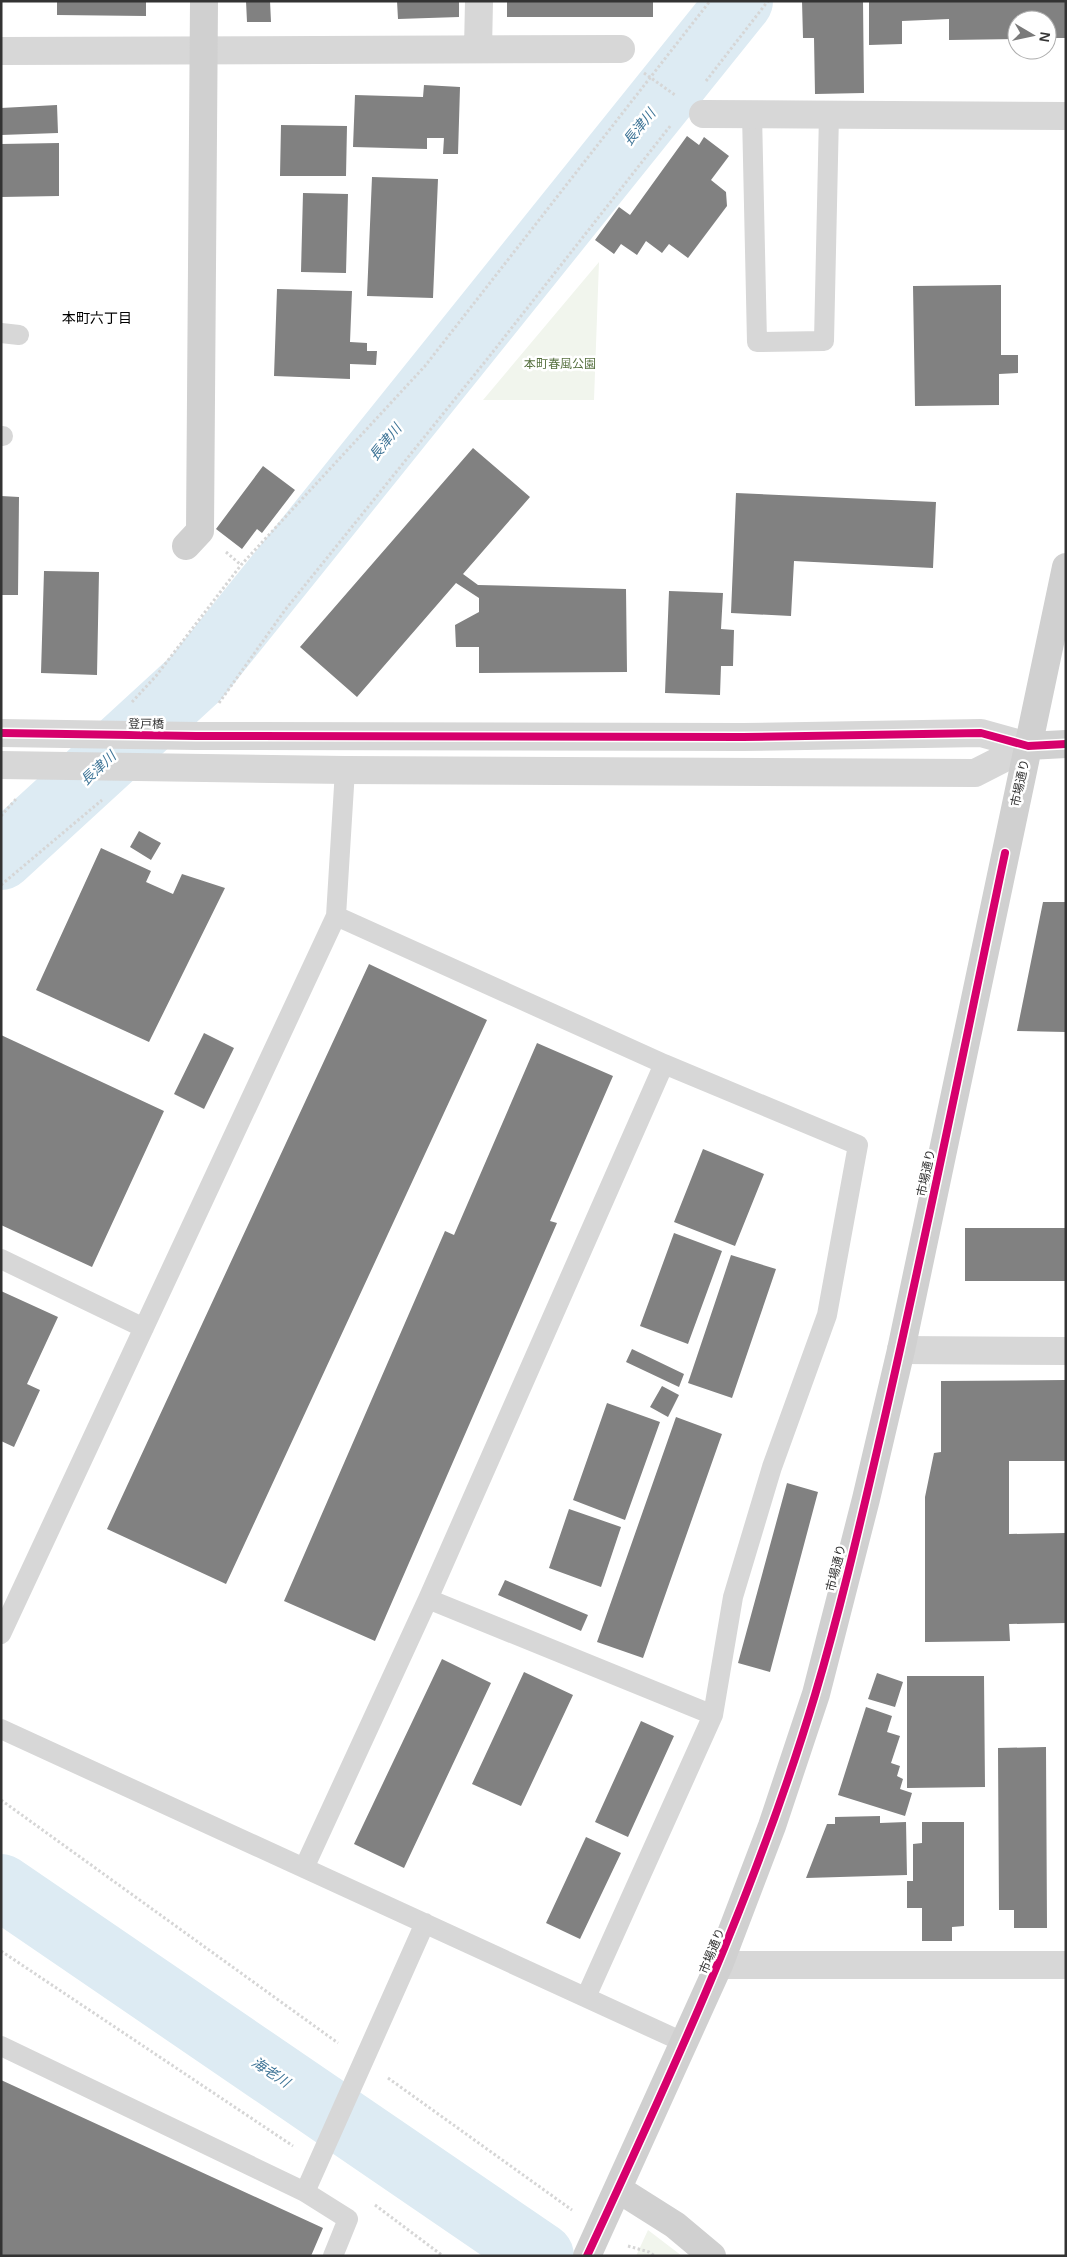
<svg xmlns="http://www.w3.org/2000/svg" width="1067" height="2257" viewBox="0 0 1067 2257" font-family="Helvetica,'Noto Sans JP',sans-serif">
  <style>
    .green { fill: #f1f5ed }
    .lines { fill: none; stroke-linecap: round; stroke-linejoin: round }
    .river { stroke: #ddebf3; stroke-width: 66 }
    .building { fill: #818181 }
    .path { stroke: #d6d6d6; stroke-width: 3; stroke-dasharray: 2.5 2.5; stroke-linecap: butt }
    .lane { stroke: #d7d7d7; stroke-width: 20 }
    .street { stroke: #d7d7d7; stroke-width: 28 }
    .secondary { stroke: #d0d0d0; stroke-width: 28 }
    .cycleway-casing { stroke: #fff; stroke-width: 11 }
    .cycleway { stroke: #d6006c; stroke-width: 8 }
    .labels { text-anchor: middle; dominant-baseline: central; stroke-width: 5; stroke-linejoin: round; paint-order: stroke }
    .park-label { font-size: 12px; fill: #56703f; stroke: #fff }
    .street-label { font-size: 12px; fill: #333; stroke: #fff }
    .water-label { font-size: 14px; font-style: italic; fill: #3f7597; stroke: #fff }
    .neighbourhood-label { font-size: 14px; fill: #000; stroke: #fff }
  </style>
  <rect width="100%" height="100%" fill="#fff"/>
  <path class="green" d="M599 262 594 400H483Z
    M648 2230 682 2256H636Z"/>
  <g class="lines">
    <path class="river" d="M1 857 196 678 740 1
      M1 1887 541 2256"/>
  </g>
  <path class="building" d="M57 1H146V16L57 15Z
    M246 1H270L271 22H247Z
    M397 1H459V17L398 19Z
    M507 1H653V17H507Z
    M802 1H863L864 93 815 94 814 38H803Z
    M869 1H1066V38H1047V20H1017V39L949 40V19L902 21V44L869 45Z
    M424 85 460 87 458 154H443L444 138H427V149L353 147 355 95 423 97Z
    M57 105 58 133 1 135V108Z
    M281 125 347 126 346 176H280Z
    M687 136 699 145 704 137 729 156 711 180 726 192 727 206 688 258 669 244 662 253 646 241 637 255 621 244 614 254 595 240 619 207 630 215Z
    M59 143V196L1 197V144Z
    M372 177 438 179 433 298 367 296Z
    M303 193 348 194 346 273 301 272Z
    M1001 285V355H1018V373L999 374V405L915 406 913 286Z
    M277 289 352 291 350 342 367 343V351H377L376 365 350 364V379L274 376Z
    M473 448 530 497 463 574 478 585 626 589 627 672 479 673V647H456L455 625 479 612V598L456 583 357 697 300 647Z
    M263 466 295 490 262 533 257 529 242 549 216 529Z
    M736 493 936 502 933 568 794 561 791 616 731 613Z
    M1 496 19 497 18 595H1Z
    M44 571 99 572 97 675 41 673Z
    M669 591 723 593 721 629 734 630 733 666H721L720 695 665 693Z
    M139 831 161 843 151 860 130 847Z
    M101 848 151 871 146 882 173 894 182 874 225 888 149 1042 36 990Z
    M1043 902H1066V1032L1017 1031Z
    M369 964 487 1020 226 1584 107 1529Z
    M204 1033 234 1048 204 1109 174 1094Z
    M1 1035 164 1111 92 1267 1 1225Z
    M537 1043 613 1076 550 1221 557 1223 375 1641 284 1601 445 1231 454 1235Z
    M703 1149 764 1174 735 1246 674 1222Z
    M965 1228H1066V1281H965Z
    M674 1233 722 1251 688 1344 640 1326Z
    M731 1255 776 1269 732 1398 688 1383Z
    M1 1291 58 1317 27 1384 40 1390 14 1447 1 1441Z
    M632 1349 684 1374 679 1387 626 1362Z
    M1066 1380V1461H1009V1534L1066 1533V1623L1009 1624 1010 1641 925 1642V1497L934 1453 941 1452V1381Z
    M662 1386 679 1395 668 1417 650 1407Z
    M607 1403 660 1422 625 1520 573 1500Z
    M676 1417 722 1434 643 1658 597 1642Z
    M787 1483 818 1492 770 1672 738 1663Z
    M569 1509 621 1527 601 1587 549 1568Z
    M505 1580 588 1615 581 1631 498 1595Z
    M442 1659 491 1683 404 1868 354 1844Z
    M524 1672 573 1695 521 1806 472 1784Z
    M877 1673 903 1682 895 1707 868 1699Z
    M907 1676H984L985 1787 907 1788Z
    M866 1707 892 1716 887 1732 900 1736 891 1763 900 1766 897 1776 903 1779 900 1789 912 1793 905 1816 838 1795Z
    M641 1721 674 1736 628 1837 595 1822Z
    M1046 1747 1047 1928H1014V1910H999L998 1748Z
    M880 1816V1823L906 1822 907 1875 806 1878 827 1824H835V1817Z
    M922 1822H964V1926L952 1927V1941H922V1908H907V1881H913V1844L922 1843Z
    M586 1837 621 1853 580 1939 546 1923Z
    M1 2080 323 2228 311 2256H1Z"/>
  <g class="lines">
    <path class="path" d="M644 73 675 95
      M706 81 768 1
      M226 552 241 565
      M132 702 156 676 241 565 425 366 710 1
      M219 703 285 610 488 358 671 125
      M1 816 16 799
      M1 885 102 800
      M1 1800 338 2043
      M1 1951 293 2146
      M388 2078 572 2210
      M375 2205 443 2256
      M628 2246 649 2252 655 2256"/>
    <path class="lane" d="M752 114 757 342 824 341 829 114
      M1 333 19 335
      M1 436H3
      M336 916 345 770
      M1 1259 144 1328
      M428 1599 713 1715
      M1 1634 336 916 664 1064 428 1599 304 1868
      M1 1729 683 2042
      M586 1997 713 1715 733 1597 772 1467 827 1315 858 1145 664 1064
      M1 2046 305 2192 348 2219 333 2256
      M305 2192 425 1923"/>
    <path class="street" d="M478 49 479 1
      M1 51 621 49
      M703 114 1066 116
      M1 733 196 736 743 737 981 733 1028 746
      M1 765 345 770 975 773 1028 746
      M901 1350 1066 1351
      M719 1965H1066"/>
    <path class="secondary" d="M186 546 200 531 204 1
      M1028 746 1066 744
      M618 2189 675 2225 712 2256
      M587 2256 719 1965 772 1826 816 1694 866 1499 901 1350 1066 567"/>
    <defs>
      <path id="cycleway" d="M1 733 196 736 743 737 981 733 1028 746 1066 744
        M587 2256C672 2073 757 1889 815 1695 840 1611 860 1524 880 1438 925 1244 964 1048 1005 853"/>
    </defs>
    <use href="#cycleway" class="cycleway-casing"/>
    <use href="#cycleway" class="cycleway"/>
  </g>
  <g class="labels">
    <g class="park-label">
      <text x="560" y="364">本町春風公園</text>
    </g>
    <g class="street-label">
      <text transform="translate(146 724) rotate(1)">登戸橋</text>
      <text transform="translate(1020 783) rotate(-78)">市場通り</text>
      <text transform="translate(926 1173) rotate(-78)">市場通り</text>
      <text transform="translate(836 1568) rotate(-76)">市場通り</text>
      <text transform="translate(712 1951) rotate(-68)">市場通り</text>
    </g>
    <g class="water-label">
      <text transform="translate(639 127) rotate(-51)">長津川</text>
      <text transform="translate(385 442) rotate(-51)">長津川</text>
      <text transform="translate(98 768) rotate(-43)">長津川</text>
      <text transform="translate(271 2072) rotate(34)">海老川</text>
    </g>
    <g class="neighbourhood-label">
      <text x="97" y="318">本町六丁目</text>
    </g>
  </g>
  <rect width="1067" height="2257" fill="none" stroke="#333333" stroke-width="5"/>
  <g transform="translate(1032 35) rotate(99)"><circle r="24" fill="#ffffff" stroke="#adadad"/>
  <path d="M0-4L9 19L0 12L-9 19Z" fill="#7a7a7a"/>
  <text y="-8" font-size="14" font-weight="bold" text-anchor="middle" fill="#333333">N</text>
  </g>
</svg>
